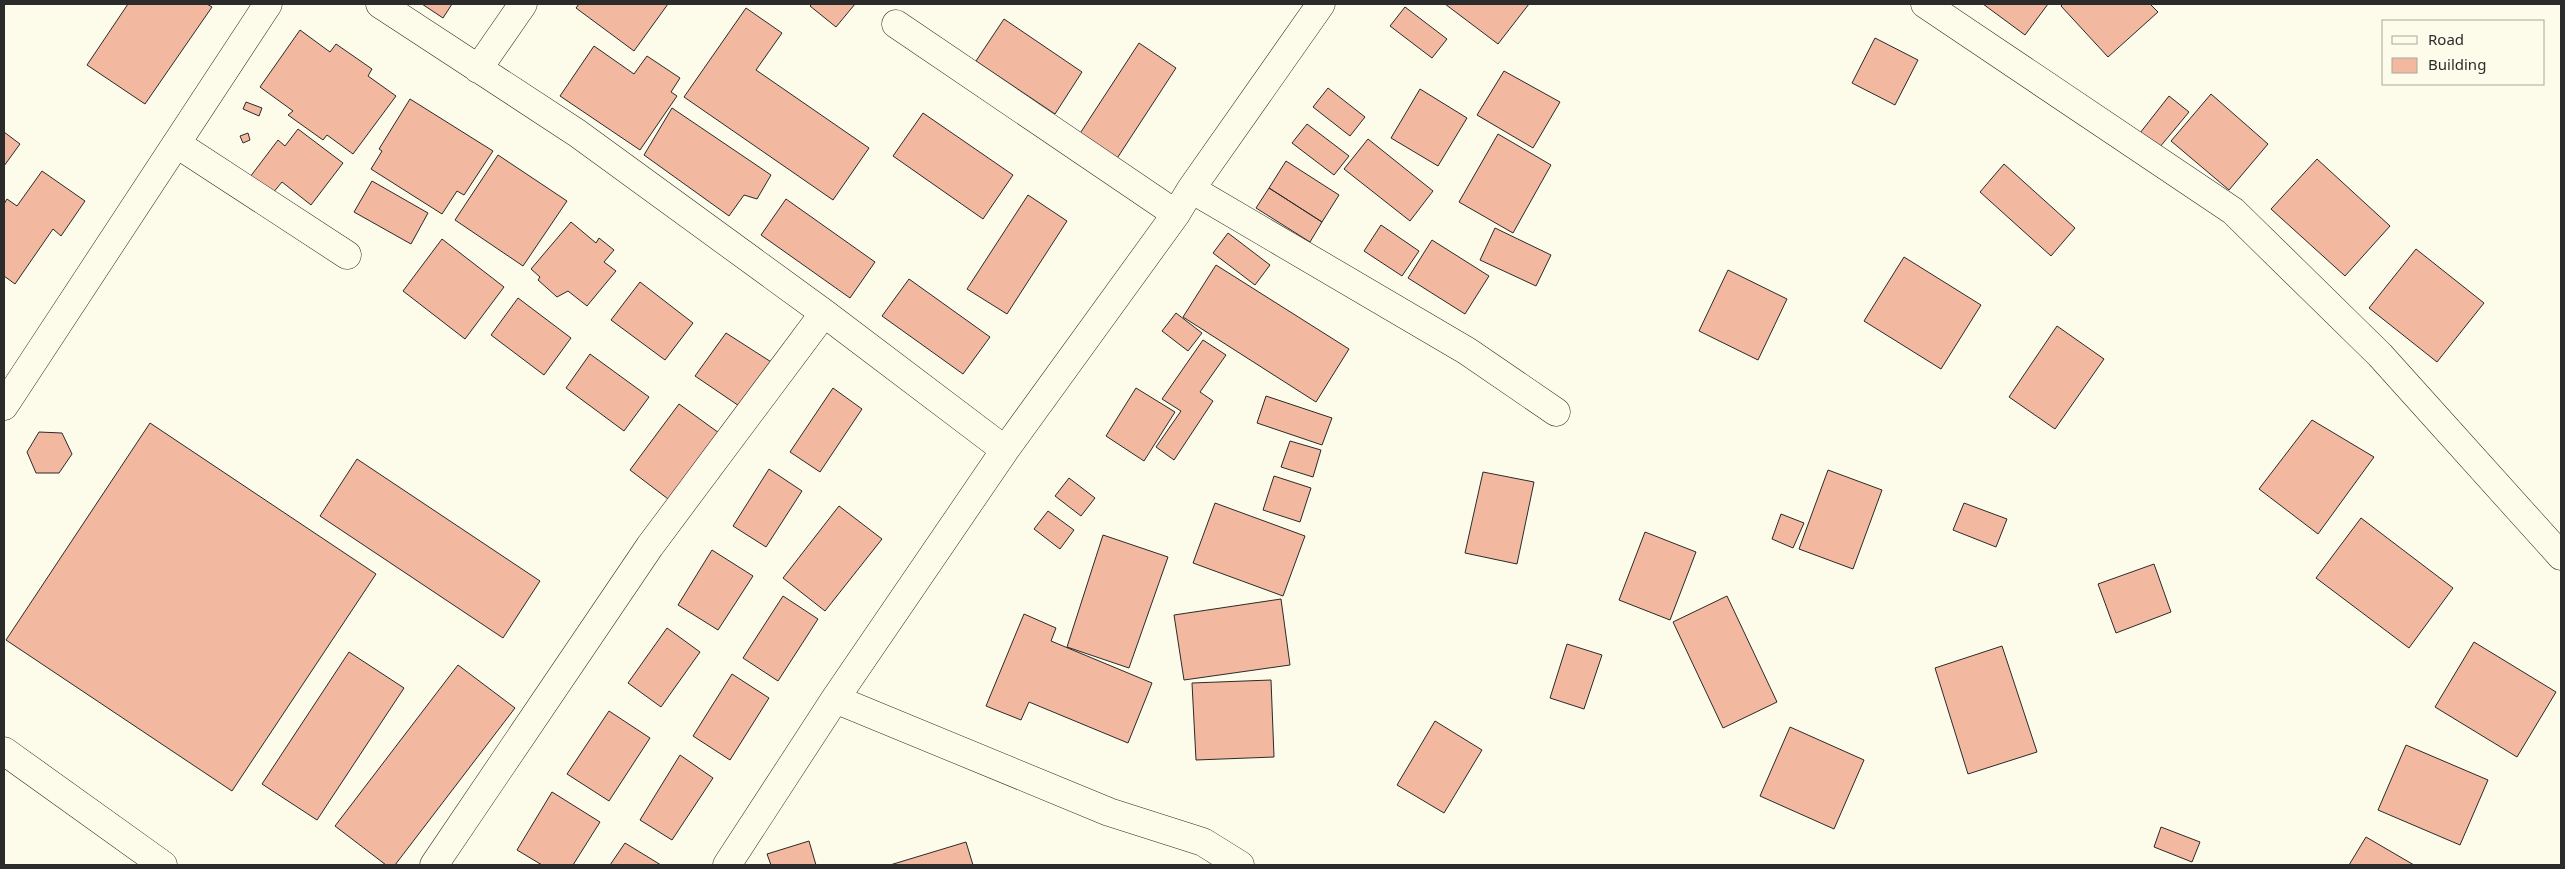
<svg xmlns="http://www.w3.org/2000/svg" width="2565" height="869" viewBox="0 0 2565 869" font-family="'Noto Sans',sans-serif">
  <style>
    .building { fill: #f2b8a0; stroke: #2b2b2b }
    .lines { fill: none; stroke-linecap: round; stroke-linejoin: round }
    .minor-casing { stroke: #2b2b2b; stroke-width: 29 }
    .minor { stroke: #fdfbea; stroke-width: 28 }
  </style>
  <rect width="100%" height="100%" fill="#fdfbea"/>
  <path class="building" d="M128 4H207L212 7 145 104 87 65Z
    M422 4H452L443 18Z
    M579 4H668L634 51 576 8Z
    M812 4H855L836 27 810 6Z
    M1445 4H1529L1498 44Z
    M1983 4H2048L2025 35Z
    M2063 4H2150L2158 12 2108 57 2061 6Z
    M1405 7 1447 39 1432 58 1390 26Z
    M746 8 782 33 756 70 869 148 833 200 684 97Z
    M1004 19 1082 72 1055 114 976 61Z
    M300 30 330 52 336 44 372 69 368 76 396 96 353 154 327 135 323 140 288 115 293 111 260 87Z
    M1875 38 1918 60 1895 105 1852 83Z
    M1139 43 1176 68 1114 163 1077 138Z
    M594 46 634 74 647 56 680 78 671 92 677 96 640 150 560 96Z
    M1504 71 1560 102 1533 148 1477 115Z
    M1328 88 1365 117 1350 136 1313 107Z
    M1420 89 1467 118 1438 166 1391 138Z
    M2211 94 2268 144 2229 190 2171 141Z
    M2169 96 2189 112 2159 148 2140 133Z
    M410 99 493 151 464 195 457 191 442 214 371 169 382 151 379 149Z
    M246 102 262 108 259 116 243 109Z
    M672 108 771 175 757 199 744 195 729 216 644 155Z
    M923 113 1013 175 983 219 893 156Z
    M1307 124 1349 156 1334 175 1292 143Z
    M298 129 343 163 311 205 282 182 272 194 250 177 278 140 285 146Z
    M4 132 20 144 4 166Z
    M248 133 250 140 243 143 240 136Z
    M1498 134 1551 165 1513 233 1459 202Z
    M1368 139 1433 191 1410 221 1344 169Z
    M498 155 567 201 523 266 455 220Z
    M2317 159 2390 226 2345 276 2271 209Z
    M1286 161 1339 195 1322 222 1269 188Z
    M2004 164 2075 228 2051 256 1980 192Z
    M42 171 85 201 61 236 53 229 15 284 4 276V204L7 199 17 206Z
    M372 181 428 213 411 244 354 212Z
    M1269 188 1322 222 1310 242 1256 208Z
    M1028 195 1067 221 1007 314 967 289Z
    M786 199 875 262 850 298 761 235Z
    M571 222 596 243 599 238 614 250 604 262 616 271 587 306 568 291 557 297 538 280 540 277 531 269Z
    M1381 225 1419 251 1402 276 1364 251Z
    M1495 228 1551 255 1536 286 1480 260Z
    M1228 233 1270 265 1255 285 1213 253Z
    M442 239 504 287 465 339 403 291Z
    M1432 240 1489 276 1465 314 1408 278Z
    M2416 249 2484 303 2437 362 2369 308Z
    M1904 257 1981 305 1941 369 1864 321Z
    M1216 265 1349 349 1316 402 1183 317Z
    M1728 270 1787 299 1758 360 1699 331Z
    M909 279 990 337 963 374 882 316Z
    M640 282 693 323 665 360 611 320Z
    M518 298 571 338 544 375 491 335Z
    M1176 313 1202 333 1188 351 1162 331Z
    M2057 326 2104 359 2055 429 2009 397Z
    M726 333 779 367 748 412 695 376Z
    M1203 340 1226 355 1200 392 1213 401 1174 460 1156 447 1181 411 1162 399Z
    M590 354 649 397 624 431 566 388Z
    M833 388 862 409 820 472 790 452Z
    M1136 388 1175 412 1144 461 1106 436Z
    M1266 396 1332 418 1322 445 1257 423Z
    M679 404 726 438 676 505 630 470Z
    M2312 420 2374 457 2318 534 2259 489Z
    M150 423 376 574 232 791 6 640Z
    M39 432 62 433 72 454 59 473H36L27 452Z
    M1290 441 1321 450 1313 477 1281 467Z
    M357 459 540 581 503 638 320 516Z
    M769 469 802 491 766 547 733 526Z
    M1828 470 1882 490 1853 569 1799 549Z
    M1483 472 1534 482 1517 564 1465 553Z
    M1274 476 1311 488 1300 522 1263 510Z
    M1069 478 1095 498 1081 516 1055 496Z
    M1215 503 1305 536 1283 596 1193 563Z
    M1964 503 2007 519 1996 547 1953 530Z
    M839 506 882 539 825 611 783 578Z
    M1048 511 1074 530 1060 549 1034 529Z
    M1781 514 1804 523 1793 548 1772 539Z
    M2361 518 2453 588 2409 648 2316 578Z
    M1645 532 1696 552 1670 620 1619 600Z
    M1103 535 1168 557 1129 668 1067 647Z
    M712 550 753 576 718 630 678 605Z
    M2154 564 2171 612 2116 633 2098 584Z
    M783 596 818 619 778 681 743 658Z
    M1727 596 1777 702 1723 728 1673 622Z
    M1281 599 1290 665 1184 680 1174 615Z
    M1024 614 1056 628 1051 641 1152 683 1128 743 1029 702 1021 720 986 706Z
    M667 628 700 652 661 707 628 683Z
    M2474 642 2556 692 2517 757 2435 707Z
    M1567 644 1602 655 1584 709 1550 698Z
    M2002 646 2037 752 1968 774 1935 668Z
    M349 652 404 688 317 820 262 784Z
    M458 665 515 708 395 865H386L335 826Z
    M732 674 769 698 730 760 693 736Z
    M1271 680 1274 757 1196 760 1192 683Z
    M609 711 650 738 609 801 567 774Z
    M1435 721 1482 750 1444 813 1397 785Z
    M1790 727 1864 760 1834 829 1760 796Z
    M2406 745 2488 780 2460 845 2378 810Z
    M680 755 713 778 672 840 640 820Z
    M552 792 600 822 573 865H542L517 850Z
    M2161 827 2200 842 2192 862 2154 847Z
    M2366 837 2414 865H2349Z
    M809 841 816 865H771L767 854Z
    M966 842 973 865H890Z
    M625 843 661 865H610Z"/>
  <g class="lines">
    <defs>
      <path id="minor" d="M380 4 577 133 824 313 1005 450
        M1925 4 2233 211 2380 355 2561 556
        M896 24 1176 214
        M478 69 523 4
        M177 144 347 255
        M1191 189 1467 351 1556 412
        M4 406 268 4
        M835 699 1109 812 1203 842 1240 865
        M4 751 163 865
        M434 865 650 546 824 313
        M727 865 835 699 1005 450 1176 214 1191 189 1321 4"/>
    </defs>
    <use href="#minor" class="minor-casing"/>
    <use href="#minor" class="minor"/>
  </g>
  <rect width="2565" height="869" fill="none" stroke="#2b2b2b" stroke-width="10"/>
  <rect x="2382" y="20" width="162" height="65" fill="#fdfbea" stroke="#a9a89e"/>
  <rect x="2392" y="36" width="25" height="8" fill="#fdfbea" stroke="#a9a89e"/>
  <text x="2428" y="45" font-size="15" fill="#2b2b2b">Road</text>
  <rect x="2392" y="58" width="25" height="15" fill="#f2b8a0" stroke="#a9a89e"/>
  <text x="2428" y="70" font-size="15" fill="#2b2b2b">Building</text>
</svg>
